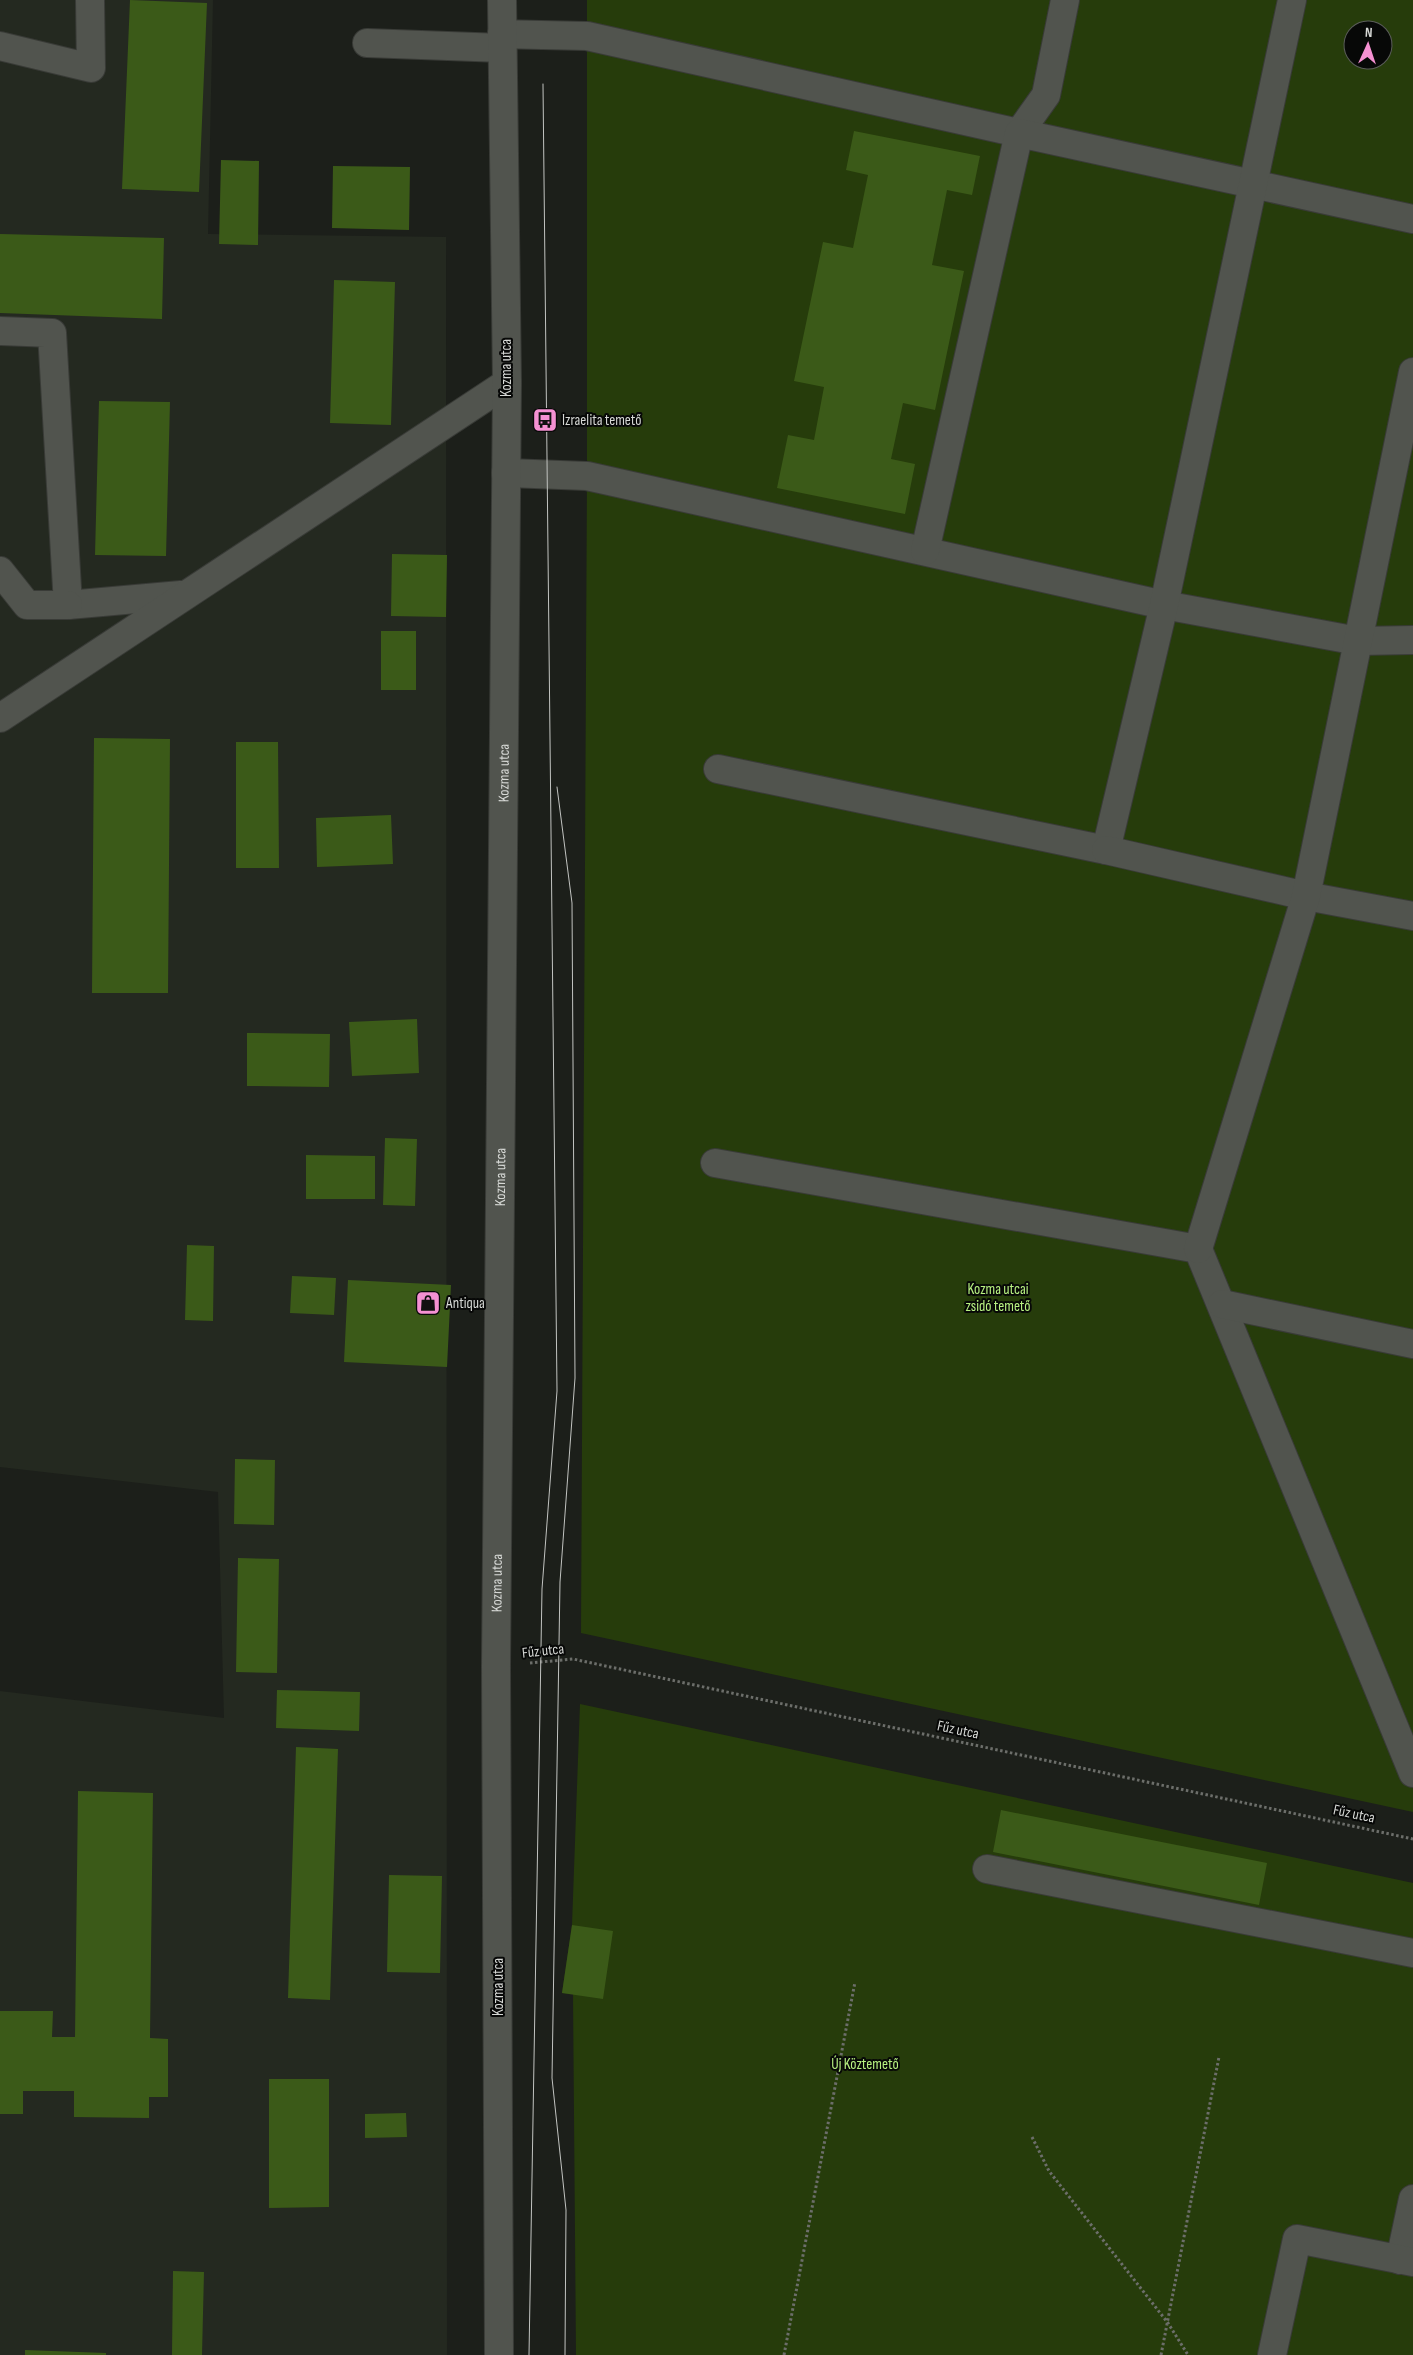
<svg xmlns="http://www.w3.org/2000/svg" width="1413" height="2355" viewBox="0 0 1413 2355" font-family="'Sofia Sans Condensed',sans-serif">
  <style>
    .built { fill: #242920 }
    .green { fill: #263c0b; fill-rule: evenodd }
    .building { fill: #3b5a18 }
    .lines { fill: none; stroke-linecap: round; stroke-linejoin: round }
    .minor-casing { stroke: #393b37; stroke-width: 30 }
    .path { stroke: #6c6e6a; stroke-width: 3; stroke-dasharray: 2.5 2.5; stroke-linecap: butt }
    .minor { stroke: #51544e; stroke-width: 28 }
    .tram { stroke: #c2c4c1; stroke-width: 1 }
    .labels { text-anchor: middle; dominant-baseline: central; stroke-width: 4; stroke-linejoin: round; paint-order: stroke }
    .street-label { font-size: 15px; fill: #d7d9d6; stroke: #070807 }
    .poi-label { font-size: 15px; fill: #d7d9d6; stroke: #070807; text-anchor: start }
    .park-label { font-size: 15px; fill: #b8f282; stroke: #070807 }
  </style>
  <rect width="100%" height="100%" fill="#1c1f1a"/>
  <path class="built" d="M0 0H213L208 234 446 237 447 2355H0V1691L224 1718 218 1492 0 1467Z"/>
  <path class="green" d="M587 0H1413V1812L581 1633 587 476ZM1353 30H1383V60H1353Z
    M580 1704 1413 1883V2355H576L573 1994 562 1993 572 1925Z"/>
  <path class="building" d="M130 0 207 3 199 192 122 189Z
    M854 131 980 156 972 195 947 190 932 265 964 271 935 410 903 403 891 459 915 464 905 514 777 488 788 435 814 440 824 387 794 381 823 242 853 248 868 175 846 170Z
    M221 160 259 161 258 245 219 244Z
    M333 166 410 167 409 230 332 228Z
    M0 234 164 238 162 319 0 313Z
    M334 280 395 282 391 425 330 423Z
    M99 401 170 402 166 556 95 555Z
    M392 554 447 555 446 617 391 616Z
    M381 631H416V690H381Z
    M94 738 170 739 168 993H92Z
    M236 742H278L279 868H236Z
    M391 815 393 864 317 867 316 818Z
    M417 1019 419 1073 352 1076 349 1022Z
    M247 1033 330 1034 329 1087 247 1086Z
    M385 1138 417 1139 415 1206 383 1205Z
    M306 1155 375 1156V1199H306Z
    M187 1245 214 1246 213 1321 185 1320Z
    M292 1276 336 1278 334 1315 290 1313Z
    M348 1280 451 1285 447 1367 344 1362Z
    M235 1459 275 1460 274 1525 234 1524Z
    M238 1558 279 1559 277 1673 236 1672Z
    M277 1690 360 1692 359 1731 276 1728Z
    M296 1747 338 1749 330 2000 288 1998Z
    M78 1791 153 1793 150 2038 168 2039V2097H149V2118L74 2117V2091H23V2114H0V2011H53L52 2037H75Z
    M1001 1810 1267 1863 1259 1905 993 1852Z
    M389 1875 442 1876 440 1973 387 1972Z
    M572 1925 613 1931 603 1999 562 1993Z
    M269 2079H329V2207L269 2208Z
    M406 2113 407 2137 365 2138V2114Z
    M173 2271 204 2272 202 2355H172Z
    M25 2350 106 2353V2355H25Z"/>
  <g class="lines">
    <defs>
      <g id="minor">
        <path d="M502 34 587 36 1019 133 1046 95 1065 0"/>
        <path d="M367 43 502 48"/>
        <path d="M0 46 91 68 90 0"/>
        <path d="M0 331 52 333 68 605 181 595"/>
        <path d="M506 473 587 476 1164 605 1358 641 1413 640"/>
        <path d="M925 551 1019 133 1413 219"/>
        <path d="M0 571 27 605H68"/>
        <path d="M0 718 507 383"/>
        <path d="M718 769 1106 850 1164 605 1292 0"/>
        <path d="M1106 850 1306 896 1413 916"/>
        <path d="M715 1163 1198 1249 1413 1773"/>
        <path d="M1198 1249 1306 896 1413 372"/>
        <path d="M1222 1304 1413 1344"/>
        <path d="M987 1869 1413 1953"/>
        <path d="M1400 2260 1413 2199"/>
        <path id="s1" d="M499 2355 496 1667 507 383 502 0"/>
        <path d="M1272 2355 1297 2239 1413 2262"/>
      </g>
    </defs>
    <use href="#minor" class="minor-casing"/>
    <path class="path" d="M530 1663 573 1659 1413 1839
      M1032 2137 1049 2171 1168 2323 1188 2355
      M784 2355 855 1982
      M1161 2355 1219 2057"/>
    <use href="#minor" class="minor"/>
    <path class="tram" d="M557 787 572 903 575 1378 560 1582 552 2078 566 2210 565 2355
      M529 2355 542 1589 557 1391 543 84"/>
  </g>
  <defs>
    <symbol id="bus-square" viewBox="-11 -11 22 22"><rect x="-9" y="-9" width="18" height="18" rx="4" fill="#f591d2" stroke="#070807"/><path d="M-5-6H5V4H4V6H2V4H-2V6H-4V4H-5ZM-3.5-4V0h7V-4ZM-3.5 1.2v1.5H-2V1.2ZM2 1.2v1.5H3.5V1.2Z" fill="#111"/></symbol>
    <symbol id="shop-square" viewBox="-11 -11 22 22"><rect x="-9" y="-9" width="18" height="18" rx="4" fill="#f591d2" stroke="#070807"/><path d="M-5-2.5h2.3a2.7 3.5 0 0 1 5.4 0H5L5.5 6h-11ZM-1.5-2.5h3a1.5 2.3 0 0 0-3 0Z" fill="#111"/></symbol>
  </defs>
  <g fill-rule="evenodd">
    <use href="#bus-square" x="531" y="406" width="28" height="28"/>
    <use href="#shop-square" x="414" y="1289" width="28" height="28"/>
  </g>
  <g class="labels">
    <g class="street-label">
      <text transform="translate(506 368) rotate(-90)">Kozma utca</text>
      <text stroke="none"><textPath href="#s1" startOffset="1582">Kozma utca</textPath></text>
      <text stroke="none"><textPath href="#s1" startOffset="1178">Kozma utca</textPath></text>
      <text stroke="none"><textPath href="#s1" startOffset="772">Kozma utca</textPath></text>
      <text transform="translate(543 1651) rotate(-6)">Fűz utca</text>
      <text transform="translate(958 1730) rotate(12)">Fűz utca</text>
      <text transform="translate(1354 1814) rotate(12)">Fűz utca</text>
      <text transform="translate(498 1987) rotate(-90)">Kozma utca</text>
    </g>
    <g class="poi-label">
      <text x="562" y="420">Izraelita temető</text>
      <text x="446" y="1303">Antiqua</text>
    </g>
    <g class="park-label">
      <text x="998" y="1289">Kozma utcai<tspan x="998" dy="17">zsidó temető</tspan></text>
      <text x="865" y="2064">Új Köztemető</text>
    </g>
  </g>
  <g transform="translate(1368 45) rotate(3)"><circle r="24" fill="#070807" stroke="#5a5c5a"/>
  <path d="M0-4L9 19L0 12L-9 19Z" fill="#f591d2"/>
  <text y="-8" font-size="14" font-weight="bold" text-anchor="middle" fill="#d7d9d6">N</text>
  </g>
</svg>
